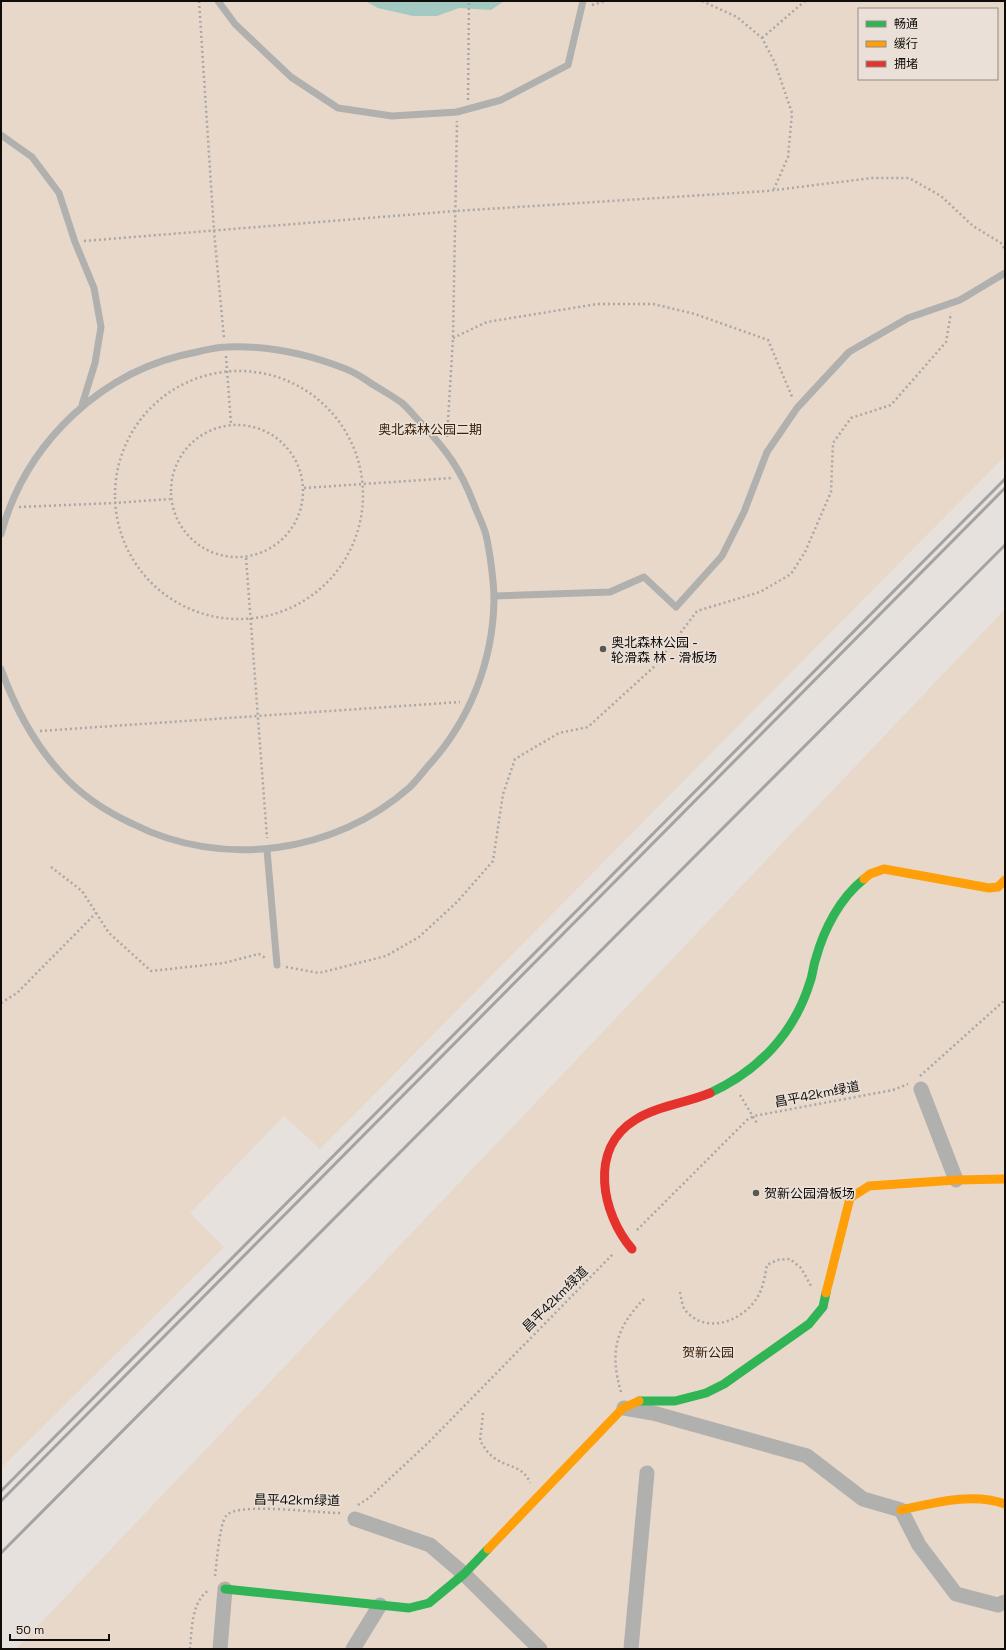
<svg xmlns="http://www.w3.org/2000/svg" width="1006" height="1650" viewBox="0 0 1006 1650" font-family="'Space Grotesk','Noto Sans SC',sans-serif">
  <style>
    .green { fill: #e8d8c9; fill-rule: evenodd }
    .water { fill: #a3c9c2 }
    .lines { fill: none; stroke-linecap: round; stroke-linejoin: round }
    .path { stroke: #a8a7a6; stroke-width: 2.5; stroke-dasharray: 2 3; stroke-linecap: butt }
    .lane { stroke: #b0b0af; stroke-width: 7 }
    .street { stroke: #b0b0af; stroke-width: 15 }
    .fast { stroke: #30b455; stroke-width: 9 }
    .slow { stroke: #ff9f0a; stroke-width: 9 }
    .jam { stroke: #e5322d; stroke-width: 9 }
    .rail { stroke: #a5a3a1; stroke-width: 3 }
    .poi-dot { fill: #5a5753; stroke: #eae0d8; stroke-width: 1.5 }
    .labels { text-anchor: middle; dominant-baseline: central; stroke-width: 3.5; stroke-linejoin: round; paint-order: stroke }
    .park-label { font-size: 13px; fill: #3b2208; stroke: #eae0d8 }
    .poi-label { font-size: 13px; fill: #0f0c09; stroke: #eae0d8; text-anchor: start }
    .street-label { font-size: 13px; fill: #0f0c09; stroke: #eae0d8 }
  </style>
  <rect width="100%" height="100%" fill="#e6e1dc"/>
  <path class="green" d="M1 1H1005V456L320 1149 284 1116 190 1213 224 1247 1 1468ZM859 9H997V79H859Z
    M1005 609V1649H16Z"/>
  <path class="water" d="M365 1H504L491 10 459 8 437 16H413L378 8Z"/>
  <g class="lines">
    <path class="path" d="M199 1 214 231 224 338
      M702 1 737 17 762 38 775 63 792 113 788 157 774 189
      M592 5 606 1
      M762 38 805 1
      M468 100 469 1
      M84 241 455 211 767 191 872 178H909L941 196 973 226 1001 243 1005 250
      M453 338 487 322 597 304H653L695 314 768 340 793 399
      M226 356 231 424
      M115 495a124 124 0 1 1 248 0a124 124 0 1 1-248 0Z
      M171 491a66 66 0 1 1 132 0a66 66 0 1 1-132 0Z
      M447 437 453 338 457 121
      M304 488 452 478
      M19 507 114 503 170 499
      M246 558 267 838
      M40 731 460 702
      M51 867 82 891 109 933 151 971 224 963 259 954 267 959
      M286 967 319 973 386 956 419 937 457 902 493 861 503 794 515 759 559 733 588 727 656 665 697 611 760 592 791 574 805 552 831 492 833 443 851 418 891 405 946 342 951 313
      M1 1003 17 993 96 913
      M920 1076 1005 1000
      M740 1095 758 1125
      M637 1230 747 1120 754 1116 893 1090 908 1084
      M680 1292C681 1297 682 1306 685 1310 706 1335 741 1322 757 1298 763 1289 765 1275 767 1265L777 1260 790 1259 801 1268 811 1286
      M621 1392C609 1351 616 1327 646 1297
      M483 1413 480 1441C484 1446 487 1453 492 1456 503 1467 524 1465 530 1483
      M358 1505 369 1498 428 1443 614 1253
      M215 1576C217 1562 219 1526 226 1516 236 1501 323 1514 343 1513
      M190 1649C192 1629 191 1602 209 1590"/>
    <path class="lane" d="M218 1 235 24 291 77 338 108 392 116 457 112 501 100 568 65 583 1
      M1 135 32 157 59 193 75 242 94 288 101 327 95 363 82 405
      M1 534C26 442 103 369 197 352 206 350 216 347 226 347 266 345 308 354 346 369 357 373 367 381 377 387 385 392 394 397 402 403 409 409 415 417 422 424 446 450 460 468 473 502 477 513 483 524 486 535 490 552 494 583 494 600 493 661 470 720 429 765 423 772 417 780 410 787 335 854 222 869 133 824 107 812 81 795 62 774 33 743 15 708 1 669
      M494 596 610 592 644 577 676 607 722 556 744 512 767 452 797 408 849 352 908 318 960 300 1005 273
      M267 850 277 965"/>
    <path class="street" d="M921 1089 956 1180
      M624 1408 653 1413 807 1456 863 1499 901 1510 919 1545 956 1594 998 1605 1005 1602
      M355 1519 430 1545 464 1574 540 1649
      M220 1649 225 1589
      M353 1649 380 1605
      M631 1649 647 1473"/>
    <path class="fast" d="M710 1093C758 1071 794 1034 810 982 813 974 813 966 816 958 824 929 840 898 864 879
      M639 1401H675L706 1393 724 1384 809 1324 823 1307 826 1293
      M225 1589 409 1608 429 1603 464 1574 488 1549"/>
    <path class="slow" d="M864 879 870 874 884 869 989 888 998 887 1005 880
      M826 1293 850 1198 869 1186 956 1180 1005 1179
      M901 1510C934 1503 972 1492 1005 1504
      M488 1549 623 1408 639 1401"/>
    <path class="jam" d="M632 1249C602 1214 588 1149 635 1120 657 1106 686 1103 710 1093"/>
    <path class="rail" d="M1 1491 1005 479
      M1 1501 1005 488
      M1 1553 1005 545"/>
  </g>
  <g class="poi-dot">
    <circle cx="603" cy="649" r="4"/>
    <circle cx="756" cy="1193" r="4"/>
  </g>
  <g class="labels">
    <g class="park-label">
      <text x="430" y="429">奥北森林公园二期</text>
      <text x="708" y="1352">贺新公园</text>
    </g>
    <g class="poi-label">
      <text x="611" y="642">奥北森林公园 -<tspan x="611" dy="15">轮滑森 林 - 滑板场</tspan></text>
      <text x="764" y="1193">贺新公园滑板场</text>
    </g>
    <g class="street-label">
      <text transform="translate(817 1094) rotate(-11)">昌平42km绿道</text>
      <text transform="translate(555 1299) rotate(-45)">昌平42km绿道</text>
      <text transform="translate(297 1500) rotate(1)">昌平42km绿道</text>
    </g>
  </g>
  <rect width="1006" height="1650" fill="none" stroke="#0f0c09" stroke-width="4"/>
  <rect x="858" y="8" width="140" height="72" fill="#eae0d8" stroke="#928b85"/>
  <rect x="866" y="21" width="20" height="6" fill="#30b455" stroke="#928b85"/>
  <text x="894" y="28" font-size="12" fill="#0f0c09">畅通</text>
  <rect x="866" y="41" width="20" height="6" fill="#ff9f0a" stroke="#928b85"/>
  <text x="894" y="48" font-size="12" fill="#0f0c09">缓行</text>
  <rect x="866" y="61" width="20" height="6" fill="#e5322d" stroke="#928b85"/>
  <text x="894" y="68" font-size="12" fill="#0f0c09">拥堵</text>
  <path d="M10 1634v6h99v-6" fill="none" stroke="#0f0c09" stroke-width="2"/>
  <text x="16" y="1634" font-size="12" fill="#0f0c09" stroke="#eae0d8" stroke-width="3" paint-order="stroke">50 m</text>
</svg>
